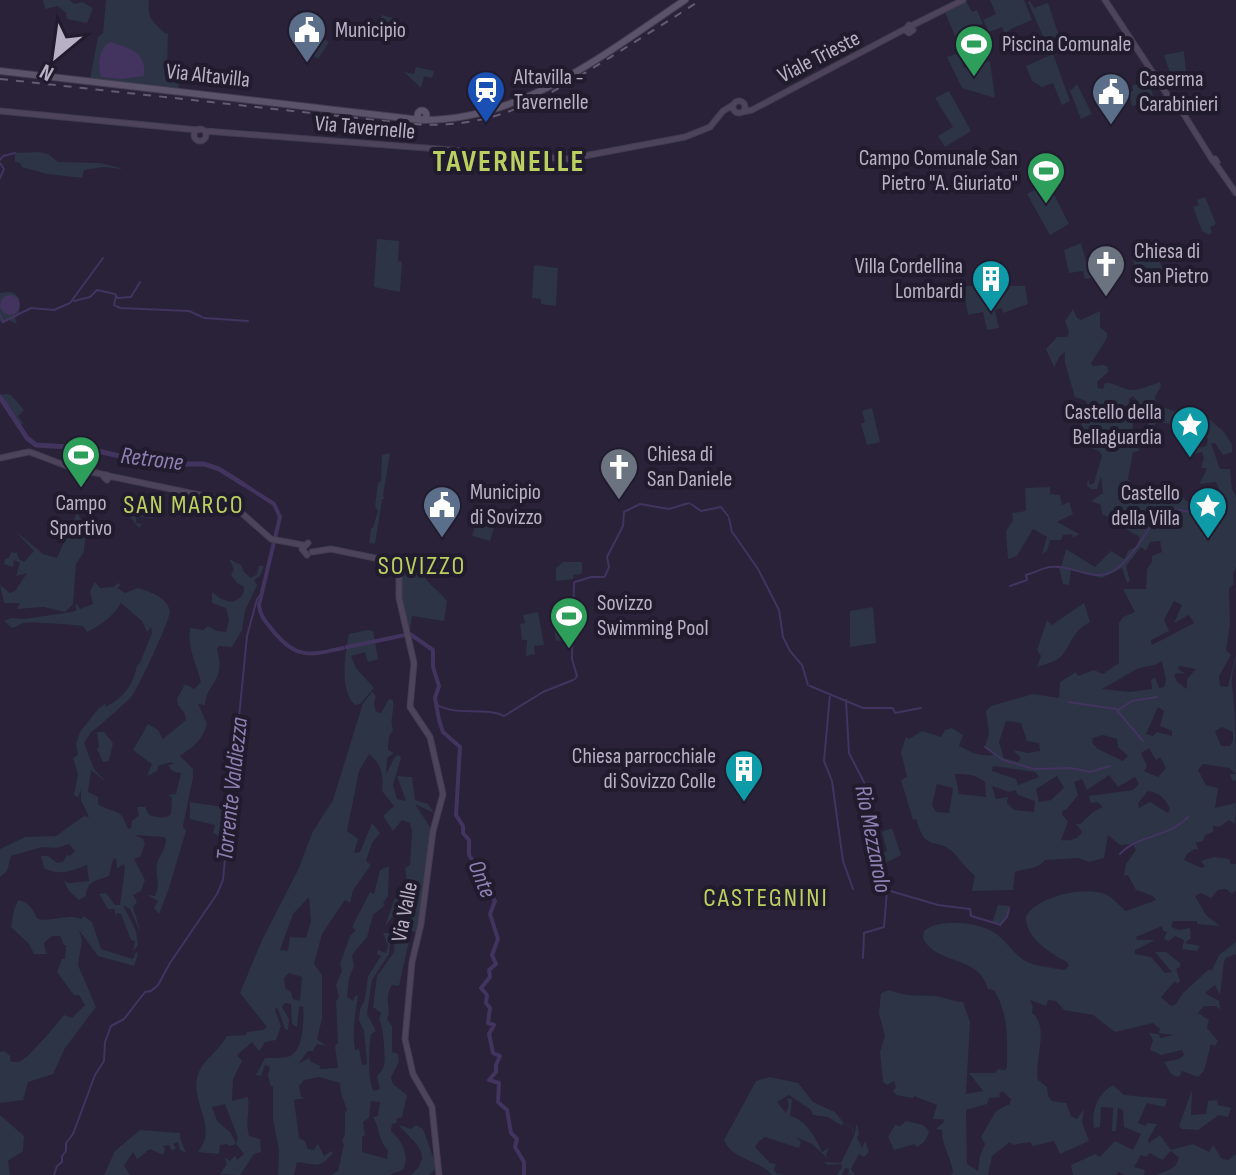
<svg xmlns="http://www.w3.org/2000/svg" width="1236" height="1175" viewBox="0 0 1236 1175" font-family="'Sofia Sans Condensed',sans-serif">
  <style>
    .green { fill: #2c3445; fill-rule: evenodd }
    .water { fill: #42345e }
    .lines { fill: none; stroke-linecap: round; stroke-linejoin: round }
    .stream { stroke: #42345e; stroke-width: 2 }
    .canal { stroke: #42345e; stroke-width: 4 }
    .river { stroke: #42345e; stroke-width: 5 }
    .secondary-casing { stroke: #423c4f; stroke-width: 7 }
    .primary-casing { stroke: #423c4f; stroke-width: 8 }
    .secondary { stroke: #4d445c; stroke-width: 5 }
    .primary { stroke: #5b5369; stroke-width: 6 }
    .rail { stroke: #645b73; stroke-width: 2; stroke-dasharray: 8 8; stroke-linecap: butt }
    .labels { text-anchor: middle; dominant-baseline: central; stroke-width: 8; stroke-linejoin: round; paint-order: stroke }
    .poi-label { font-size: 22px; fill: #b8b0c5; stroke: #211b2e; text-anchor: start }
    .street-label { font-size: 22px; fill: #b8b0c5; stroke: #211b2e }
    .water-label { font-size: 24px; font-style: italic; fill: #9080b2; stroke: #211b2e }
    .quarter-label { font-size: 26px; letter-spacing: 2px; fill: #bbd060; stroke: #211b2e }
    .district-label { font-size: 30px; font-weight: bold; letter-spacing: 2px; fill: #bbd060; stroke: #211b2e }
  </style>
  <rect width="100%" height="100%" fill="#292239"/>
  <path class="green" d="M43 0H70L74 4 82 2 93 8 87 23 67 19 66 13 58 6 45 9Z
    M106 0H149C147 20 153 21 166 34L168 33 167 72 179 79 178 91 90 79 98 37 103 33Z
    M990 0H1024L1032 20 1011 29 1005 34 1002 27 989 32 983 20 996 14Z
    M966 1 972 12 977 10 983 24 955 36 945 12Z
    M1030 1 1034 8 1048 3 1061 42 1058 44 1060 50 1054 52 1045 41 1028 2Z
    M382 15 395 19 389 41 376 38Z
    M316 34 329 42 318 59 305 51Z
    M1184 51 1186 72 1171 76 1164 55Z
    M958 53 964 68 990 61 995 98 962 88 947 57Z
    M1053 54 1070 101 1062 105 1053 83 1042 87 1032 81 1026 66Z
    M416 67 434 71 432 78 424 76 421 88 404 72 414 74Z
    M1150 82 1154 101 1132 106 1129 92 1133 91 1132 85Z
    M1077 84 1092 114 1081 119 1070 91Z
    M949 91 971 131 945 147 938 136 953 127 935 98Z
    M40 152 48 154 58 162 100 163 124 169 103 167 84 170 82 178 47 174 22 167 20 163 15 162V153Z
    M1048 183 1069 224 1050 235 1027 194Z
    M1205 197 1216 224 1210 227 1212 233 1209 235 1202 231 1193 207 1199 205 1197 200Z
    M377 239 399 241 398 261 402 262 400 292 374 287Z
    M1081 243 1087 265 1098 264 1101 276 1085 279 1083 271 1069 273 1064 250Z
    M1148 251 1150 254 1155 251 1163 270 1137 276 1133 259Z
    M534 265 558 268 556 306 541 304V299L532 298Z
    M1025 286 1028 304 1003 313 1002 308 995 310 999 328 987 330 983 312 968 315 963 286Z
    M9 292 14 293 19 298V315L15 318 17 324 9 320 3 324 0 321V293Z
    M1073 309 1077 318 1081 320 1100 311V327L1107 333V338L1091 363 1093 366 1104 365 1108 367V372L1097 382 1098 388 1103 389 1105 383C1115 382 1122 390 1133 390 1143 389 1151 385 1160 382L1161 386 1155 397 1157 405 1188 416 1208 418 1224 432 1232 445V452L1223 455 1215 443 1211 444 1220 469H1230L1232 489 1236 497V567L1233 574 1234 585 1229 588 1230 625 1226 650 1231 655 1219 676 1220 686 1228 687 1236 654C1236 664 1230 677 1232 685 1236 714 1236 749 1236 781L1232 780 1230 774H1236L1229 768 1203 764 1198 770 1206 785 1218 788 1215 808 1236 803 1235 824 1229 820 1219 827 1213 826V832L1205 835 1203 841 1196 843 1198 850 1195 849 1187 854 1184 860 1202 868 1205 866 1201 861 1214 857 1229 859 1231 864H1236V890L1232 894 1226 889 1218 890 1211 898 1201 893 1195 896 1206 915 1220 926 1197 924V921H1173L1171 927 1179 930 1190 928 1191 938 1185 943 1200 946 1197 951 1182 949 1184 940 1175 936 1169 941 1166 940 1164 938 1167 932 1163 931 1162 926 1136 937 1137 940H1155L1135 950V954L1151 957 1165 973 1172 972 1155 952H1166L1180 963V967L1176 969 1180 981 1177 984 1175 981 1161 997 1171 1006 1176 1004 1183 993 1208 970H1212L1219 955 1236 942V954L1226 958 1224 962 1220 995 1215 985 1205 993 1219 1001 1220 1010 1216 1006H1204L1198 1013 1209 1020 1207 1028 1218 1041 1215 1046 1211 1044 1204 1071 1198 1077 1182 1071 1179 1077C1169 1076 1169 1069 1164 1062L1179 1059 1184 1055 1182 1050 1161 1055 1150 1050 1153 1040 1149 1033 1159 1034 1160 1038 1173 1035 1159 1033 1160 1029 1153 1023 1115 1032 1093 1015 1064 1010 1056 1001 1048 1000 1046 1006 1030 1000 1033 1007 1032 1013C1050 1026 1034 1060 1038 1080L1047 1087 1048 1096 1052 1101 1066 1103 1071 1116 1077 1119 1084 1109 1082 1122 1089 1141 1060 1154 1054 1141 1033 1146 1030 1142 1012 1145 1010 1142 992 1156 988 1175H951L953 1172C950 1154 942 1147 942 1130L936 1129 944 1122 943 1119H933L937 1105 914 1096 913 1098 896 1095 893 1091 896 1087 894 1081 887 1085 883 1082 880 1052 885 1036 879 1013 881 993 890 990C902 996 915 995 932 996 943 996 953 1002 963 1002L970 1022 966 1094 983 1091 969 1073H995L998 1069 1005 1070 1007 1067C1007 1039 1009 1014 994 990L988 989C980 955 935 965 923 938L924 931C939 918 979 922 995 933 1005 940 1012 951 1022 959 1034 967 1051 967 1064 970L1069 966 1067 962C1050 953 1025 938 1026 916 1038 896 1084 886 1105 894 1113 897 1120 907 1126 911L1156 900 1153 896 1136 890 1128 875 1124 876 1126 864 1136 850 1133 844 1120 845 1108 835 1104 858 1089 862 1078 858 1045 860C1038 870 1025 868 1015 872L1013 890 972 891 975 876C967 869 960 860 953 852 935 836 926 854 916 819L913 820 901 780 907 777 901 752 906 737 909 739 922 731 941 737 945 730 952 728 963 735 959 746C970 752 981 757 994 755L985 746 989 734 986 711 991 706 1033 694 1059 698 1060 682 1076 672 1078 676 1094 670 1103 674 1119 663V623L1123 617 1135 612 1123 589H1146L1147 569 1152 562V556L1162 552 1160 541 1150 542 1146 551 1141 547 1126 566 1130 581 1127 583 1122 568 1102 578 1071 570 1069 585 1063 584 1059 568H1061L1066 549 1095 567 1111 551 1124 559 1129 550 1136 547 1140 537 1124 528 1114 515 1108 517 1102 514 1101 505 1091 501 1103 493 1101 476 1097 489H1091L1087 485 1088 479 1090 485 1094 483 1102 456 1099 451 1091 448 1090 440H1080L1082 423 1089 424 1093 417 1090 415 1086 401 1075 397 1065 363V352L1060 356 1054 367 1046 349 1057 337H1067L1069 332 1065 321ZM1133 396 1138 402 1139 417 1148 420 1149 431 1154 428 1157 419 1161 423C1176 423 1189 429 1204 429L1208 440 1206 446 1191 450 1189 455 1202 452 1204 458 1201 468H1206V471L1199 484 1216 482 1222 496 1217 501 1218 510 1212 511 1210 523 1200 522V513L1177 492 1163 486 1159 502 1137 488 1128 479 1133 452 1139 451 1137 440 1135 439 1134 448 1131 447 1133 421 1128 420 1129 399ZM1174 601 1182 605 1174 623 1189 615 1194 623 1152 645 1151 640 1169 631 1164 620ZM1162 661 1166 680 1164 687 1159 688 1155 677 1151 680 1152 689 1130 692 1102 689C1113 683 1126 675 1137 669 1146 665 1152 668 1162 661ZM1179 666 1196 669 1187 679V689L1177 682 1174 675 1178 673 1186 674 1178 669ZM1158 707 1164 711 1160 726 1172 731V736L1157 732 1153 736 1146 734ZM1006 721 1021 723 1027 741 1039 743 1040 751 1028 753 1013 750 1021 758 1018 762 1004 758 999 742ZM1222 727 1233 732V740L1230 746H1221L1215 731ZM1103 735 1117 739 1118 747 1128 756 1123 761 1098 749 1092 743 1093 738ZM1149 748 1156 760 1160 757 1166 768 1158 777 1144 771 1147 766 1141 753ZM993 766 1035 772 1039 777 1018 785 1016 779 992 771ZM955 774C967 774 975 774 985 782L986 797 959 794ZM1109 775 1118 787 1135 777 1139 784 1133 790 1089 796 1091 803 1097 802 1103 807 1093 812 1080 824H1076L1082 832C1077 840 1070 841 1061 840L1068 822 1062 814 1063 810H1066L1078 795 1074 782 1082 779 1087 790ZM1057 776 1064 788 1051 800 1039 802 1036 789ZM937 784 953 788 949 813 936 812 932 805ZM992 786 1009 792 1015 790 1018 795 1035 801 1034 812 1014 810 1007 803 1008 797 996 799ZM1148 791C1161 793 1165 799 1170 809L1168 813 1150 802 1139 808 1138 803ZM1002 1091 1011 1099 1010 1104 996 1111 981 1137 985 1144 980 1156 978 1171 967 1164 966 1110 987 1104 989 1098 1001 1097 999 1094Z
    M6 394 11 395 24 410 18 416 23 423 20 426 1 395Z
    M872 408 880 442 867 445 861 424 865 422 862 411Z
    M390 453 383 496 385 498 382 500 375 544 369 543 371 528H373L378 510 375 507 378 483 381 481 382 455Z
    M1050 487V494L1060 495 1062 505 1069 502 1073 514 1057 522 1079 534 1073 538 1072 534 1063 535 1061 540H1050L1047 551 1042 554 1047 537 1033 529 1017 556 1008 559 1006 531 1013 520 1012 513 1026 511 1025 488Z
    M132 502 149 504V507L152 503 158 509H154L153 518 137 517 133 514 136 517V523L142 524 139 528 129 516Z
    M77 513 84 524 83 532 92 533 85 540 84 552 76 564 73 604 65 612 44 607 17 609 20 603H4L0 585 10 593 15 591 27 573 16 576 20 563 14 560 13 567 4 564 5 559 9 558 11 552 16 553 15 548 19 559 24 562 34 551 14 530 43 554 57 558Z
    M476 523 494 528 490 541 472 536Z
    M229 559 241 565 244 572 251 578 257 574 259 566H264L260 576 254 580 257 585 245 611 242 630 232 647 219 646 217 649C226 684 207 680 205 705L198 704 207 724C202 741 193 747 180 756L193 769V777L183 826 186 831 169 888 159 914 154 908 158 901 147 895 155 896C161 885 155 875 157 864 159 855 166 850 166 839L164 837 135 835 143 839 145 844 140 857 134 859 145 880 141 891 133 895 137 902 133 907 141 934 130 909 123 905 136 931 138 945 133 951 135 941 131 940 121 914 117 913 115 916V909H108L99 894 106 893 115 905H120L125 867 123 864 117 869 116 858 113 860 109 876C98 880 86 881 86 896L79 900 69 891 64 881 69 883 89 881 87 865C73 870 59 877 44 868L41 856H48L57 863 63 862 67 855 70 856 75 851 69 844 57 848 42 847 11 856 7 871 0 877V849L25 837 56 836 84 816 89 817 81 800V790L78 797 74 795 78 774 73 758 78 755 76 744 80 732 98 709 106 703 105 707C123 699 134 684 137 665L140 663 152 633 151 627 147 632 142 621 121 603C113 616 103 624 87 632L83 626C77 625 27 621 23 623 19 624 16 628 12 628L4 621 11 618 24 619 72 612 77 610 75 606 77 604 80 609 93 604 90 591 95 582 100 588 114 587 118 583 121 585 117 588 125 593 138 588C150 592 167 597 170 611 171 618 138 689 132 696 128 701 94 731 91 732L84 743 94 769 107 783 91 770 88 792 98 797V804C114 815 120 805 128 829L131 828 132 821 139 815 137 807H145L149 815C156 817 166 820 171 814L172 798 168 795 176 794 181 773C174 772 172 772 168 765L174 764 171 762 158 766 157 771 147 776 152 764 133 750 148 724 158 730 163 739 186 720 185 714 178 705 177 699 185 684 194 689 201 682C197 665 187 648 190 628L203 630 208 626 217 631 226 632 229 620 226 608 212 603V592L221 599 232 602C239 599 245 595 244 587L237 583 231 575 234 569Z
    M563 562H582V574L573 575V579L556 581V568Z
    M400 564 420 568C426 584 437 588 447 601L444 621 412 616 410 630 407 629 400 596Z
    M1084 603 1090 622C1068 633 1072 651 1056 660 1051 663 1043 665 1037 667L1041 656 1037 650 1047 620 1052 625Z
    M873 607 876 643 850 647V611Z
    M538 612 544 645 534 646 535 654 526 656 527 640H522L520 624 525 623 523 615Z
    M568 614 572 639 556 641 552 616Z
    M367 630 373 631 378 659 368 662 365 652 351 656 356 668 374 688 360 704 355 705C339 691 345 652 349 634Z
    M372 692 376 696 374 703 376 712 381 713 389 699 393 700C395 711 389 720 393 730L389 736 388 750 394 753 387 758 386 774 395 757 399 755 401 758 393 785 397 799 406 801 397 776 412 777 415 800 428 804 434 813 415 804 430 827 432 836 419 931 411 932 399 986 392 985C383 1000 392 1008 387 1019L392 1026V1052L398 1054 399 1062 391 1077 393 1084 407 1095 402 1117 396 1119 397 1123 392 1124 391 1131C402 1140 410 1156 403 1170L388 1175H331L338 1171 344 1144 342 1141 345 1134V1112L347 1110 341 1093 340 1083 319 1077 304 1080 299 1086 301 1097 306 1098 294 1100 299 1138 305 1141 308 1149 314 1150 318 1144 324 1156 331 1151 333 1153C318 1170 316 1164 297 1162L294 1175H278L279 1150 273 1119V1087L270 1085 268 1075 270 1067 265 1065 261 1076 256 1075 265 1058C272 1058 284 1058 290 1056 304 1050 304 1018 303 1006L299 1007 297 1027 292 1024 291 1004 285 1003 282 1007 289 1019 288 1030 285 1029 277 1007 275 1010 281 1026 276 1040 265 1042 259 1051 252 1042 237 1055 242 1061 233 1079 232 1101 248 1097C250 1114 245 1120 249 1136L260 1139 261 1152 254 1154 240 1175 220 1174 227 1164 224 1157 230 1161 235 1155 237 1160 244 1154 236 1144 229 1146 227 1144 220 1145 219 1154 198 1152C218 1127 192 1106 197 1078 200 1062 219 1051 227 1036L246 1035 247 1032 263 1030 267 1027 240 993 262 940 299 868 312 833 333 800 363 703ZM369 754C381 764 384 774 382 791L394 806 383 816 393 831 402 820 410 823 412 831 410 865 405 868 407 883 398 898H395L385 926 394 915 399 914 400 922 395 935 394 952 377 976 373 1007 381 1013 379 1019C383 1024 386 1058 384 1065 383 1070 380 1072 377 1077L380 1089 374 1091C367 1082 369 1046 371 1034L376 1031 367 1014 372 980 389 954 391 933H383L388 946 386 953 378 950 377 954 381 956 368 976 365 999 360 1009 359 1020 364 1031 367 1064 362 1065 359 1049 355 1050C352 1032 355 1013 358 996H355L353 1001 347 997 349 978 354 966 352 955 367 937 373 915 385 905 383 903 388 896 389 866 380 870 374 894 370 892 352 927 356 930 350 936 340 964 342 971 336 985 339 997 336 1001 338 1043 335 1046 338 1068 319 1069 321 1066 311 1062 309 1058 298 1064 308 1051H313L317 1044 326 1046 317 1039 322 1019V975L314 964 322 934 345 900 350 903 353 890 371 865 366 861 372 843 380 833 372 823 360 852 354 853 358 839 347 831 359 771ZM309 897 311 921 306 938 290 937 288 951 280 950 293 914ZM289 973 302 977 300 1001 293 999 291 992 285 988 284 978ZM371 1101 380 1102 378 1116 373 1117C380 1129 378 1140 388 1151L387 1159 362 1152V1137L365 1135 363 1122 369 1118ZM225 1104 238 1138 236 1144 231 1133 217 1121 212 1107Z
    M97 732H104L113 743 109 761 103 762 97 749 99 747Z
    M190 802 229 808 227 840 213 833 215 825 190 819Z
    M892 828 901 855 879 866 877 856 887 851 882 832Z
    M18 900C30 902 33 911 38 919 54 922 66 913 81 919L84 916 92 922 101 949 133 959 136 952 138 954 134 966 98 956 79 930 82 940 78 965 96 1007 65 1048 53 1074 28 1082 23 1100 0 1103V1052L4 1051 10 1056 11 1062C16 1062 19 1063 24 1059 31 1054 59 1022 64 1015L72 1018 85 1005 79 995H74L57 972 62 959H65L66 945H64L60 936H52L44 943 46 953 50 954H34L29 944 11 927 14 910Z
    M998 905 1010 906 1008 916 1000 926 992 923Z
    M770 1077 798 1083 813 1102 835 1112 843 1122 853 1129V1134L852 1129 844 1123 841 1125 828 1117 813 1115 811 1110 789 1095 777 1102 786 1113 789 1105 787 1098 792 1099 790 1116C805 1119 816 1138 822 1152L830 1147 826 1154 827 1158 812 1144 796 1137 801 1142 799 1148 765 1137 759 1141 755 1147 770 1163 776 1164 774 1170 777 1174 786 1175H772C759 1159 733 1161 724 1140L756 1081Z
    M1113 1085 1124 1095 1167 1099 1165 1107 1147 1103 1138 1123 1145 1126 1147 1123 1157 1124 1148 1140 1149 1143 1160 1135 1171 1150 1193 1144 1209 1152 1213 1145 1222 1159 1228 1160 1236 1154V1175H1157C1167 1170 1176 1170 1179 1158L1171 1151 1162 1160 1150 1153 1146 1157 1141 1155 1134 1167 1145 1170 1144 1175H1124L1119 1172 1114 1175H1073L1071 1165 1095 1154 1100 1157 1115 1141 1133 1150 1141 1134 1124 1127 1123 1110 1118 1108 1116 1131H1112L1113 1108 1101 1107 1100 1127 1094 1128C1091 1111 1097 1094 1113 1085Z
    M1192 1090 1191 1115 1206 1114 1208 1101 1217 1100 1218 1105 1231 1108 1228 1117 1219 1115 1198 1130 1182 1129 1179 1126Z
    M0 1115 24 1136 23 1151 8 1161 10 1175H0Z
    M906 1121 923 1125 929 1131C927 1139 924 1144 916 1147L915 1144 894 1150 888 1137 895 1125 900 1126Z
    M857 1123 859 1134 857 1138 862 1148 865 1141 869 1152 864 1157 859 1154 851 1169 855 1175 848 1174 849 1169 845 1168 842 1175H837L842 1167 841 1164 827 1165 825 1162 841 1163 854 1136Z
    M399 1125 411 1129 416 1125 423 1129 437 1168 429 1175H411C436 1153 412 1142 399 1125Z
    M140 1130 180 1133V1138L186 1153 180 1150 178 1142 173 1144 176 1148 172 1151 169 1145 163 1146 165 1149 163 1155 150 1149 137 1159 133 1152 124 1166 130 1175H104L115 1151Z"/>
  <path class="water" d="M110 42C130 48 147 52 144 76L122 79 101 77C98 64 98 49 110 42Z
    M0 305a10 10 0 1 1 20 0a10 10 0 1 1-20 0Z"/>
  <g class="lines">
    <path class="stream" d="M0 160 3 156 15 153
      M0 163 4 169 0 178
      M116 296 114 305 120 308 189 311 202 317
      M74 301 90 297 97 290 115 294 118 298 131 297 140 282
      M0 315 3 322 31 308 54 310 70 303 103 258
      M204 318 248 321
      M691 504 701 511 721 507 728 516
      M729 518 732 532
      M733 533 758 569 779 610 783 637 790 651 802 665 808 685
      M605 576 609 567 607 557 623 526 624 512 640 504 669 509 689 503
      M575 582 591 577H604
      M574 583 572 659 577 676 575 679
      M1010 586 1027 580 1026 575C1034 573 1042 568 1050 567 1068 564 1089 579 1106 574 1127 568 1148 530 1159 513L1179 510 1196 513
      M810 686 863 708H893L895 713 921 708
      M830 694 824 761 832 781 843 861 853 889
      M846 700 849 753 868 790 872 811V838L881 882 887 891 884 927 864 933 863 958
      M1068 702 1116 709 1143 741
      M436 704C455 717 483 706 504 716L543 692 573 680
      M1118 710 1132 701 1157 697
      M985 747 1003 760 1034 769 1071 768 1090 772 1110 766
      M1120 854C1138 834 1167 839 1188 817
      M887 890 938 905 970 909 971 916 998 924
      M1000 925 1007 917 1009 909
      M54 1175 57 1166 62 1162V1156L66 1151V1143L73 1134 95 1075 104 1061 105 1042 111 1026 124 1019 145 992 151 991 158 985 170 963 217 894 223 880 247 636 257 599 261 594"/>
    <path class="canal" d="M243 484 274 504 280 517 259 605C260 617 267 623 274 632 297 660 311 655 343 648
      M347 647 410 634 433 650V667L439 686 435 698 439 720 443 732 460 747 456 815 463 826V833L469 840V855L476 866 473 872 495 901 490 914 498 939 492 955 496 964 489 970 490 977 481 988 487 995 486 1003 490 1008 488 1023 494 1025 489 1034 493 1053 500 1056 496 1065V1072L489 1080 499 1083 498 1102 507 1110 511 1133 517 1139 515 1147 524 1162V1175"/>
    <path class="river" d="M0 397 27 438 36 445 85 448 154 464H204L219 469 243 484"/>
    <defs>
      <path id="secondary" d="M1105 0 1172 102
        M909 25 913 30 909 33 905 30Z
        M911 26 963 0
        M1175 100 1178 104 1175 108 1171 103Z
        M733 107a6 6 0 1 1 12 0a6 6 0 1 1-12 0Z
        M1178 105 1213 161
        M0 111 198 130
        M742 112 752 110 905 29
        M194 135a6 6 0 1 1 12 0a6 6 0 1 1-12 0Z
        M205 131 568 159 685 137 710 127 723 111 733 105
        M1215 159 1217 162 1215 163 1213 161Z
        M1215 163 1236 193
        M30 452 72 468 106 475
        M0 458 28 452
        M107 475 109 477 107 480 104 477Z
        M109 476 219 499 236 508 271 539 303 545
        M312 552 331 549 399 563V598L414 663 410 707 430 737 443 794 433 831 421 924 412 962 405 1039 413 1074 432 1107 439 1175
        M307 555 302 549 308 543"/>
      <path id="primary" d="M0 71 421 120
        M543 89 540 84 542 78 549 77 555 82
        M417.5 115a4.5 4.5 0 1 1 9 0a4.5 4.5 0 1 1-9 0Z
        M424 120C523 120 606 53 685 0"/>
    </defs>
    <use href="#secondary" class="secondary-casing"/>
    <use href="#primary" class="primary-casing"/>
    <use href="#secondary" class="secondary"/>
    <use href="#primary" class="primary"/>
    <path class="rail" d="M0 79 412 124C489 130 538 102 601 63 635 42 668 21 701 0"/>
  </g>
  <defs>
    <symbol id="civic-pin" viewBox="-11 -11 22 30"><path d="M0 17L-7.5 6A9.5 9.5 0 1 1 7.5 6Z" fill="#5c6f8a" stroke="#211b2e"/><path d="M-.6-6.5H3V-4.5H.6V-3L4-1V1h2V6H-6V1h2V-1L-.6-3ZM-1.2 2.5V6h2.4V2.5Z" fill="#fff"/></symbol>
    <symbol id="stadium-pin" viewBox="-11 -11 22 30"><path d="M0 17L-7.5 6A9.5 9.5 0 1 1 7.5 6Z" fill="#2e9e5b" stroke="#211b2e"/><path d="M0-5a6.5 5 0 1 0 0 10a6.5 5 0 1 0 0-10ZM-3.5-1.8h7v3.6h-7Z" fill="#fff"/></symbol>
    <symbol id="station-pin" viewBox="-11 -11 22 30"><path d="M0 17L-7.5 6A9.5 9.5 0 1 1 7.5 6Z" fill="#1a4fb4" stroke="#211b2e"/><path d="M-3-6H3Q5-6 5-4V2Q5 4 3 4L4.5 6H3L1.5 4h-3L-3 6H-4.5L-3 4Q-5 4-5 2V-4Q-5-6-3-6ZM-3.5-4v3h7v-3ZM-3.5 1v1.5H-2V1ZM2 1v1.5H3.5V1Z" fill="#fff"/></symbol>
    <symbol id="church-pin" viewBox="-11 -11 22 30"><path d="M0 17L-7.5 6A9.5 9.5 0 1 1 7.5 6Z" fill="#6b7280" stroke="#211b2e"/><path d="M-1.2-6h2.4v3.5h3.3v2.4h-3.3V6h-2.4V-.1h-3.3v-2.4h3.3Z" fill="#fff"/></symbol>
    <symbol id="building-pin" viewBox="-11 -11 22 30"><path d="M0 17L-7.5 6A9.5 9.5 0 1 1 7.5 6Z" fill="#0f9aa8" stroke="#211b2e"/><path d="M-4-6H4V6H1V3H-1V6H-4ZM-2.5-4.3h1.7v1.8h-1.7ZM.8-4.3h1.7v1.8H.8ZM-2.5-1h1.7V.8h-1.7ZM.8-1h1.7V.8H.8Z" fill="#fff"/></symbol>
    <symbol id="sight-pin" viewBox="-11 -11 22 30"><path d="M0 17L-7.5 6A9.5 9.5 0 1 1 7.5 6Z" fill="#0f9aa8" stroke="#211b2e"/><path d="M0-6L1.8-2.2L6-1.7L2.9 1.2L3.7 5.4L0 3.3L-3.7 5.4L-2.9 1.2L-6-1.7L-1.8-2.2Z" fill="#fff"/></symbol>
  </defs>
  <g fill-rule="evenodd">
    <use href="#civic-pin" x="285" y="8" width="44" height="60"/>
    <use href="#stadium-pin" x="952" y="22" width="44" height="60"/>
    <use href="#station-pin" x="464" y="68" width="44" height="60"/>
    <use href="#civic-pin" x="1089" y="70" width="44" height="60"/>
    <use href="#stadium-pin" x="1024" y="149" width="44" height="60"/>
    <use href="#church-pin" x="1084" y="242" width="44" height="60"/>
    <use href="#building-pin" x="969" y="257" width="44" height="60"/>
    <use href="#sight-pin" x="1168" y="403" width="44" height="60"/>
    <use href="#stadium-pin" x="59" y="433" width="44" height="60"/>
    <use href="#church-pin" x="597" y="445" width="44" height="60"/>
    <use href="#civic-pin" x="420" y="483" width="44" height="60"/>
    <use href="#sight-pin" x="1186" y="484" width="44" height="60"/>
    <use href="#stadium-pin" x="547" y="594" width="44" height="60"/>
    <use href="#building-pin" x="722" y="747" width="44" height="60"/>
  </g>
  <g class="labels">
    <g class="poi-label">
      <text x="335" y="30">Municipio</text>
      <text x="1002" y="44">Piscina Comunale</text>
      <text x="514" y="77">Altavilla -<tspan x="514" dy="25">Tavernelle</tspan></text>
      <text x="1139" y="79">Caserma<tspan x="1139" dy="25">Carabinieri</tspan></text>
      <text x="1018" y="158" text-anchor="end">Campo Comunale San<tspan x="1018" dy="25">Pietro "A. Giuriato"</tspan></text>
      <text x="1134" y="251">Chiesa di<tspan x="1134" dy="25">San Pietro</tspan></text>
      <text x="963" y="266" text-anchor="end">Villa Cordellina<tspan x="963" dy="25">Lombardi</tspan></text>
      <text x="1162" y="412" text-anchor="end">Castello della<tspan x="1162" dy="25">Bellaguardia</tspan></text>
      <text x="647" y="454">Chiesa di<tspan x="647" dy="25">San Daniele</tspan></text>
      <text x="470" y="492">Municipio<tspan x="470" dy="25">di Sovizzo</tspan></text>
      <text x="1180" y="493" text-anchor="end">Castello<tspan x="1180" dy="25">della Villa</tspan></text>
      <text x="81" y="503" text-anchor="middle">Campo<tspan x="81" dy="25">Sportivo</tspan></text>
      <text x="597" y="603">Sovizzo<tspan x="597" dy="25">Swimming Pool</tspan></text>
      <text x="716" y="756" text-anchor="end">Chiesa parrocchiale<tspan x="716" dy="25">di Sovizzo Colle</tspan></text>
    </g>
    <g class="street-label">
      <text transform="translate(819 57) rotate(-27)">Viale Trieste</text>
      <text transform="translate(208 76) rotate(6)">Via Altavilla</text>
      <text transform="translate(365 128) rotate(5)">Via Tavernelle</text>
      <text transform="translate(405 912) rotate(-79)">Via Valle</text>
    </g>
    <g class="water-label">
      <text transform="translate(152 459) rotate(7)">Retrone</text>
      <text transform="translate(232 789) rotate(-84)">Torrente Valdiezza</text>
      <text transform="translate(873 839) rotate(79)">Rio Mezzarolo</text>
      <text transform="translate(482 879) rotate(68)">Onte</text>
    </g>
    <g class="quarter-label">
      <text x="184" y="505">SAN MARCO</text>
      <text x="422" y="566">SOVIZZO</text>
      <text x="766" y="898">CASTEGNINI</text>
    </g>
    <g class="district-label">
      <text x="509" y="162">TAVERNELLE</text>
    </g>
  </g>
  <g transform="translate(56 56) rotate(209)" stroke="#211b2e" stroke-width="6" paint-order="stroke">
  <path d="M0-6L14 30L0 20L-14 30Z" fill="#b8b0c5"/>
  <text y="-12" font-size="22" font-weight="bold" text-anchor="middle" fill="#b8b0c5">N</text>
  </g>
</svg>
